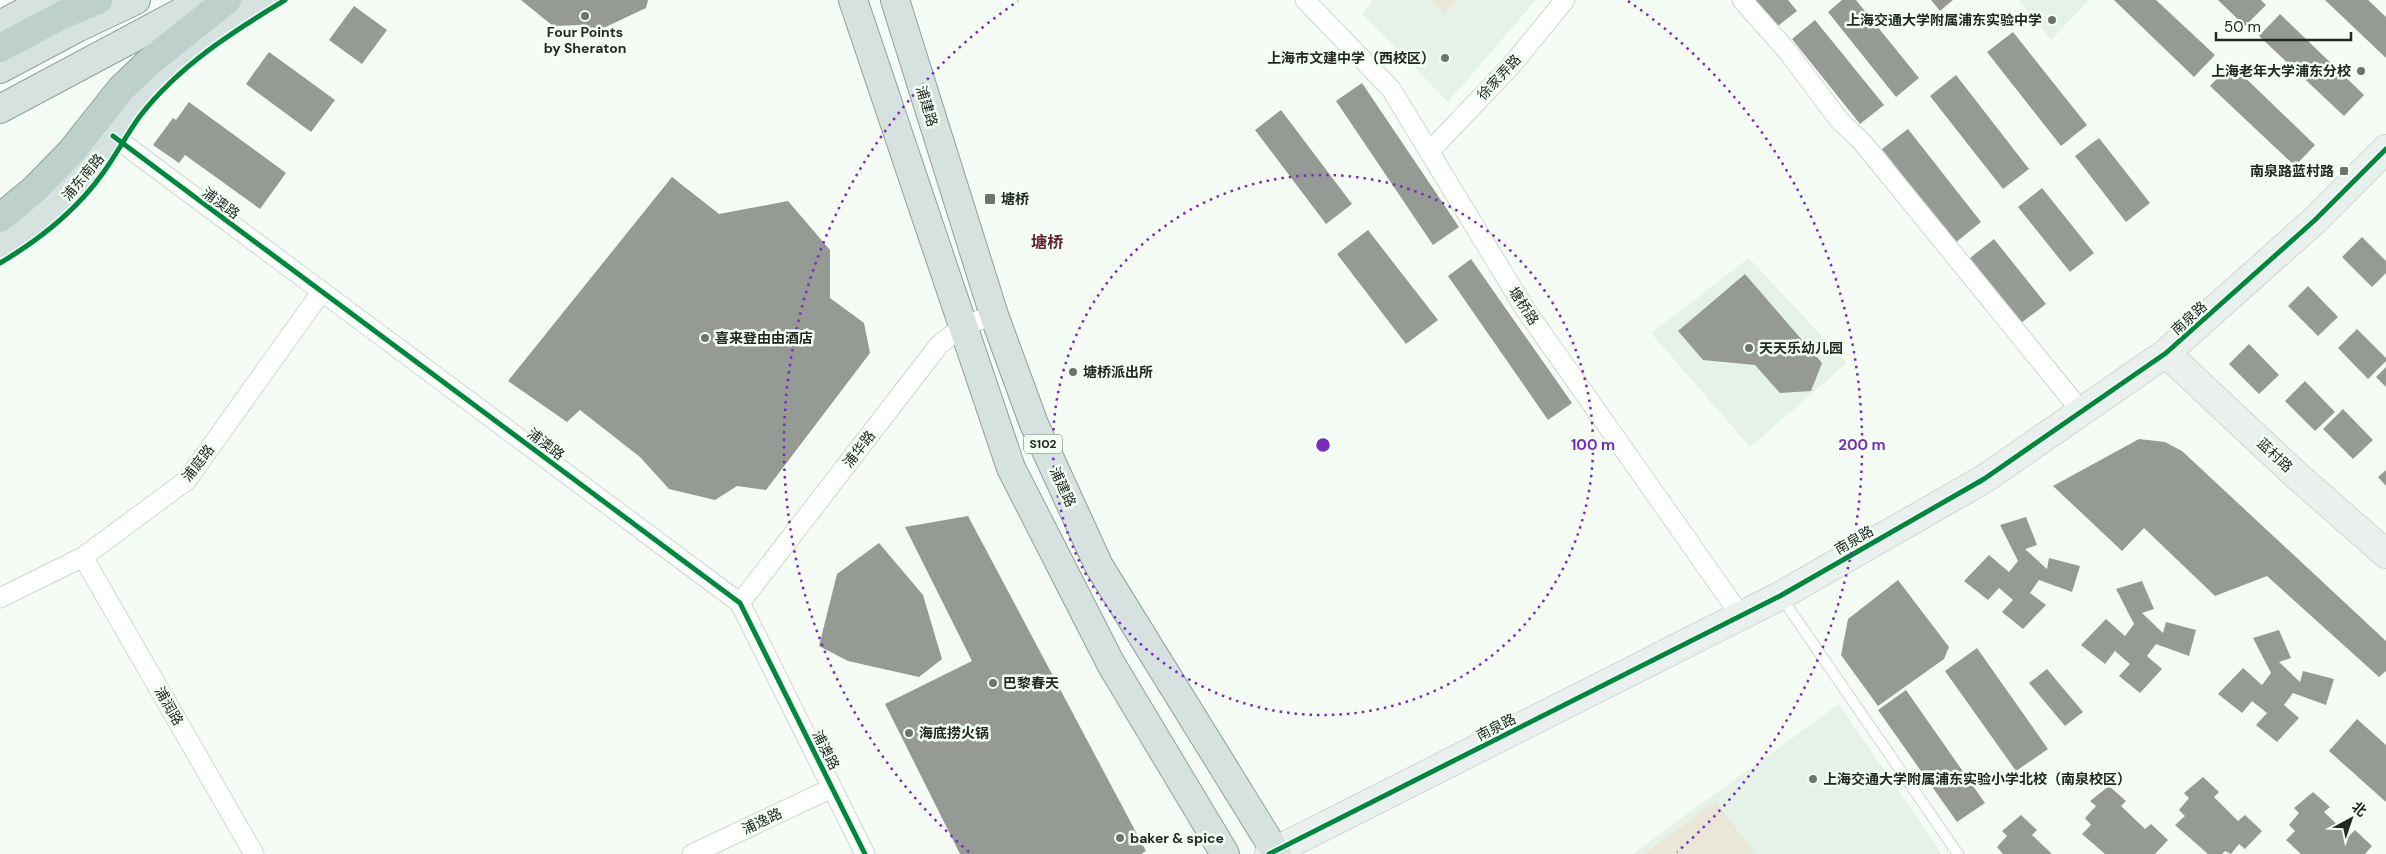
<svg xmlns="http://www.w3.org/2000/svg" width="2386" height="854" viewBox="0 0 2386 854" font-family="'DM Sans','Noto Sans SC',sans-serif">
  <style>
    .built { fill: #e5f2e7 }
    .green { fill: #e9e8d8 }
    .building { fill: #969a95 }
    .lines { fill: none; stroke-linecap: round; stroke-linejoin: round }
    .lane-casing { stroke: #d0d6d1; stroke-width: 12 }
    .street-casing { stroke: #d0d6d1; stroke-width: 21 }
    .secondary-casing { stroke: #d0d6d1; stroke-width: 30 }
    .primary-casing { stroke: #8ca29c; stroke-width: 30 }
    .highway-casing { stroke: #8ca29c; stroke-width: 30 }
    .lane { stroke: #fefffe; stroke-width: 10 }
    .street { stroke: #fefffe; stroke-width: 19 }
    .secondary { stroke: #eaf0ee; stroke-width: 28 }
    .primary { stroke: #d6e2df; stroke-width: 28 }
    .highway { stroke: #bdd0cc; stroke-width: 28 }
    .cycleway-casing { stroke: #f2fff4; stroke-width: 8 }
    .cycleway { stroke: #00873e; stroke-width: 5 }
    .ring { fill: none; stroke: #7b2cbf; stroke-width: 2.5; stroke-dasharray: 2.5 5 }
    .poi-dot { fill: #6e736e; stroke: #f2fff4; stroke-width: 2 }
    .labels { text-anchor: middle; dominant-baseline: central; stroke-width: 5; stroke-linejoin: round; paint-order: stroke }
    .shield { fill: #f2fff4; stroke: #626963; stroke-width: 1 }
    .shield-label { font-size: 12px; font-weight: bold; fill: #252925 }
    .poi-label { font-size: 14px; font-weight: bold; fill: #252925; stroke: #f2fff4; text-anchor: start }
    .street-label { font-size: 14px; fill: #252925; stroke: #f2fff4 }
    .quarter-label { font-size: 16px; font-weight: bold; fill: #672230; stroke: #f2fff4 }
    .centre { fill: #7b2cbf; stroke: #f2fff4; stroke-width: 2.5 }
    .ring-label { font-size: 15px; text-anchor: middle; font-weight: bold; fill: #7b2cbf; stroke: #f2fff4; stroke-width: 5; stroke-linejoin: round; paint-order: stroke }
  </style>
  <rect width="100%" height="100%" fill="#f5fcf6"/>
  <path class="built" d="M1373 0H1536L1448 102 1362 14Z
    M2018 0H2089L2051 40Z
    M1749 258 1847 363 1750 447 1651 333Z
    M1839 704 1942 854H1632Z"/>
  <path class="green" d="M1431 0H1457L1444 13Z
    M1716 801 1755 854H1644Z"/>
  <path class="building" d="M521 0H648L646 8 593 33 583 25 553 26Z
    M1750 0H1788L1797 11 1774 29Z
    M1842 0H1856L1919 78 1896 97 1828 12Z
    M1931 0H1953L1940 11Z
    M2114 0H2156L2215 55 2194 77Z
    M2218 0H2261L2266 5 2245 26Z
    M2325 0H2368L2386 17V58Z
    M354 6 387 30 362 64 329 40Z
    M2280 14 2364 95 2344 116 2259 36Z
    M1815 20 1884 105 1860 124 1792 39Z
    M2013 32 2087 125 2061 146 1987 52Z
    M269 52 335 100 311 132 246 84Z
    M2231 64 2315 145 2295 166 2210 86Z
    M1956 75 2029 169 2003 189 1930 96Z
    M1362 83 1459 227 1433 245 1336 101Z
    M189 102 286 173 260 209 185 155 179 163 153 145 173 118 176 120Z
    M1281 110 1352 204 1326 224 1255 130Z
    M1908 129 1981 222 1955 243 1882 149Z
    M2099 138 2150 203 2126 222 2075 156Z
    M672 177 719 214 788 201 830 250V298L864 323 870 353 766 490 737 486 715 500 669 489 640 457 580 410 567 422 508 381Z
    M2042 188 2094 253 2070 272 2018 207Z
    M1368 230 1438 320 1406 344 1337 254Z
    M2362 237 2386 261V273L2372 287 2342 257Z
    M1994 239 2046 304 2021 323 1970 258Z
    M1471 259 1572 403 1548 420 1448 276Z
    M1745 274 1822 363 1811 391 1780 393 1755 365 1703 360 1678 331Z
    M2308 286 2338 317 2318 336 2288 306Z
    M2357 329 2386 358V361L2368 379 2338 348Z
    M2249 344 2279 375 2259 394 2229 364Z
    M2386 367V387L2376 377Z
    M2305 381 2335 412 2315 431 2285 401Z
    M2343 409 2373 440 2353 459 2323 429Z
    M2139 439 2165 442 2182 451 2386 641V671L2379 677 2267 576 2215 596 2144 528 2122 551 2053 486Z
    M2386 470V486L2378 477Z
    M968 516 1146 851 1141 854H960L885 704 972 661 905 527Z
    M2026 517 2037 545 2025 549 2047 569 2049 558 2080 566 2072 592 2039 580 2030 593 2046 605 2023 629 2002 612 2013 600 1999 588 1988 600 1964 581 1989 555 2009 572 2018 561 2000 525Z
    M879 543 923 595 942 659 919 677 848 661 819 646 837 574Z
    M1898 580 1949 647 1944 659 1878 706 1841 655 1848 619Z
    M2142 581 2154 609 2142 613 2163 633 2166 622 2196 630 2189 656 2156 644 2147 656 2162 669 2140 693 2119 676 2130 664 2115 651 2105 664 2081 645 2106 619 2125 636 2134 624 2116 589Z
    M2279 630 2291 658 2279 662 2300 682 2303 671 2334 679 2326 705 2293 693 2284 705 2299 718 2277 742 2256 725 2267 713 2252 701 2242 713 2218 694 2243 668 2262 685 2271 673 2253 638Z
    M1977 648 2048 749 2016 771 1945 671Z
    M2047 669 2083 712 2065 726 2029 683Z
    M1906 690 1985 803 1957 822 1878 710Z
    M2357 719 2386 745V802L2329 751Z
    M2203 777 2219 792 2214 797 2238 821 2245 815 2262 831 2245 849 2239 844 2231 854 2225 851 2222 854H2208L2175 825 2185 816 2179 810 2189 798 2184 793Z
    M2109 786 2126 801 2121 806 2145 829 2151 824 2168 840 2155 854H2105L2082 834 2091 825 2085 818 2096 806 2090 801Z
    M2313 792 2330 807 2324 812 2349 836 2355 830 2372 846 2365 854H2301L2286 840 2295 831 2289 825 2299 813 2294 808Z
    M2021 815 2037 830 2032 835 2052 854H2003L1997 847 2007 836 2002 831Z"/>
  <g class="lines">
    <defs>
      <path id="lane" d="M1781 597 1958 854"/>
      <path id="street" d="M1305 0 1391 89 1525 309 1741 616
        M1742 0 1788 52 1839 120 1863 143 2081 411
        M113 136 740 603 865 854
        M1429 152 1510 67 1565 0
        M83 557 254 854
        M0 598 83 557 187 480 322 291
        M740 603 939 345 963 326 994 315
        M692 854 832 788"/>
      <path id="secondary" d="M2166 353 2294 473 2386 554
        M1269 854 1780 596 1984 479 2166 353 2315 220 2386 149"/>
      <path id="primary" d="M853 0 1011 468 1111 664 1225 854
        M895 0 994 315 1034 424 1099 566 1277 854
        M0 25 47 0
        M0 69 79 27 136 0
        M0 109 204 0
        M0 247C34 224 65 199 91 167 107 146 118 121 136 101 172 60 215 28 262 0"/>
      <path id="highway" d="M0 48 64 14 98 0
        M0 218 35 189 71 152 121 89 148 63 227 0"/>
    </defs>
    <use href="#lane" class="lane-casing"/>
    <use href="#street" class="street-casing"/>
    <use href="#secondary" class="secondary-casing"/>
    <use href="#primary" class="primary-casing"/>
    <use href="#highway" class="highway-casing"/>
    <use href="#lane" class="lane"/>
    <use href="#street" class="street"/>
    <use href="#secondary" class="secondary"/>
    <use href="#primary" class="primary"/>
    <use href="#highway" class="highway"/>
    <defs>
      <path id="cycleway" d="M113 136 740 603 865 854
        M0 263C39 240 76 211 103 173 116 155 127 134 140 116 179 66 232 32 285 0
        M1269 854 1780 596 1984 479 2166 353 2315 220 2386 149"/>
    </defs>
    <use href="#cycleway" class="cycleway-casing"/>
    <use href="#cycleway" class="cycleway"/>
  </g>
  <g class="ring">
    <circle cx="1323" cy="445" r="270"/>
    <path d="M969 852A539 539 0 0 1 1018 1M1628 1A539 539 0 0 1 1677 852"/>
  </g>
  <g class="poi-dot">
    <circle cx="585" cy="16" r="5"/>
    <circle cx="2052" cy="20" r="5"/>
    <circle cx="1445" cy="58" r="5"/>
    <circle cx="2361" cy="71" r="5"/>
    <rect x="2339" y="166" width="10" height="10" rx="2.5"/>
    <rect x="984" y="193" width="12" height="12" rx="2.5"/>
    <circle cx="705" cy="338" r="5"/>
    <circle cx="1749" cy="348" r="5"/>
    <circle cx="1073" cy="372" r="5"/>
    <circle cx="993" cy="683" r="5"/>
    <circle cx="909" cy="733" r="5"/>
    <circle cx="1813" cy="779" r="5"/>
    <circle cx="1120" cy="838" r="5"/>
  </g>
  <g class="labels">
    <rect class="shield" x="1024" y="434.5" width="38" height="19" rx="4"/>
    <g class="shield-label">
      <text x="1043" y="444">S102</text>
    </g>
    <g class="poi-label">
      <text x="2042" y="20" text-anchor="end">上海交通大学附属浦东实验中学</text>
      <text x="585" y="32" text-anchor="middle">Four Points<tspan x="585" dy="16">by Sheraton</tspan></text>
      <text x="1435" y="58" text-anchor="end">上海市文建中学（西校区）</text>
      <text x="2351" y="71" text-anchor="end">上海老年大学浦东分校</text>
      <text x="2334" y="171" text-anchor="end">南泉路蓝村路</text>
      <text x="1001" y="199">塘桥</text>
      <text x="715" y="338">喜来登由由酒店</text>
      <text x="1759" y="348">天天乐幼儿园</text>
      <text x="1083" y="372">塘桥派出所</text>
      <text x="1003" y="683">巴黎春天</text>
      <text x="919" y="733">海底捞火锅</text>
      <text x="1823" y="779">上海交通大学附属浦东实验小学北校（南泉校区）</text>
      <text x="1130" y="838">baker &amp; spice</text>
    </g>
    <g class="street-label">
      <text transform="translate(1499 77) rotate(-47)">徐家弄路</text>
      <text transform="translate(927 106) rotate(73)">浦建路</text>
      <text transform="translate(83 177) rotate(-50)">浦东南路</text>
      <text transform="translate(221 203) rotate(36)">浦澳路</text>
      <text transform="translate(1524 306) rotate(57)">塘桥路</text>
      <text transform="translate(2189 318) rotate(-42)">南泉路</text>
      <text transform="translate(546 444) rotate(37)">浦澳路</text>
      <text transform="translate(859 449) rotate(-52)">浦华路</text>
      <text transform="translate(2275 455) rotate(43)">蓝村路</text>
      <text transform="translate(198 463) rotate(-52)">浦庭路</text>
      <text transform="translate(1063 487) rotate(65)">浦建路</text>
      <text transform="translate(1854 540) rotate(-30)">南泉路</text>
      <text transform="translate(169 706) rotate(60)">浦润路</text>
      <text transform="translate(1496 727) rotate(-27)">南泉路</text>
      <text transform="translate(826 750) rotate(63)">浦澳路</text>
      <text transform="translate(762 821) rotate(-25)">浦逸路</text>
    </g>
    <g class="quarter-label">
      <text x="1047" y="242">塘桥</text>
    </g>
  </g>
  <circle cx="1323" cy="445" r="8" class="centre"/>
  <g class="ring-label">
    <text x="1593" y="450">100 m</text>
    <text x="1862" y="450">200 m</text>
  </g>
  <g transform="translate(2351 819) rotate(40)" stroke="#f2fff4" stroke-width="4" paint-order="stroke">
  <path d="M0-4L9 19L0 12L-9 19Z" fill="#252925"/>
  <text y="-8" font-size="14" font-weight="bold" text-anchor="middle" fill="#252925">北</text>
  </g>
  <path d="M2216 32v8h135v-8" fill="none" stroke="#252925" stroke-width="2.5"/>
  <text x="2224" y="32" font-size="15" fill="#252925" stroke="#f2fff4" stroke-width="4" paint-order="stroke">50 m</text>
</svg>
